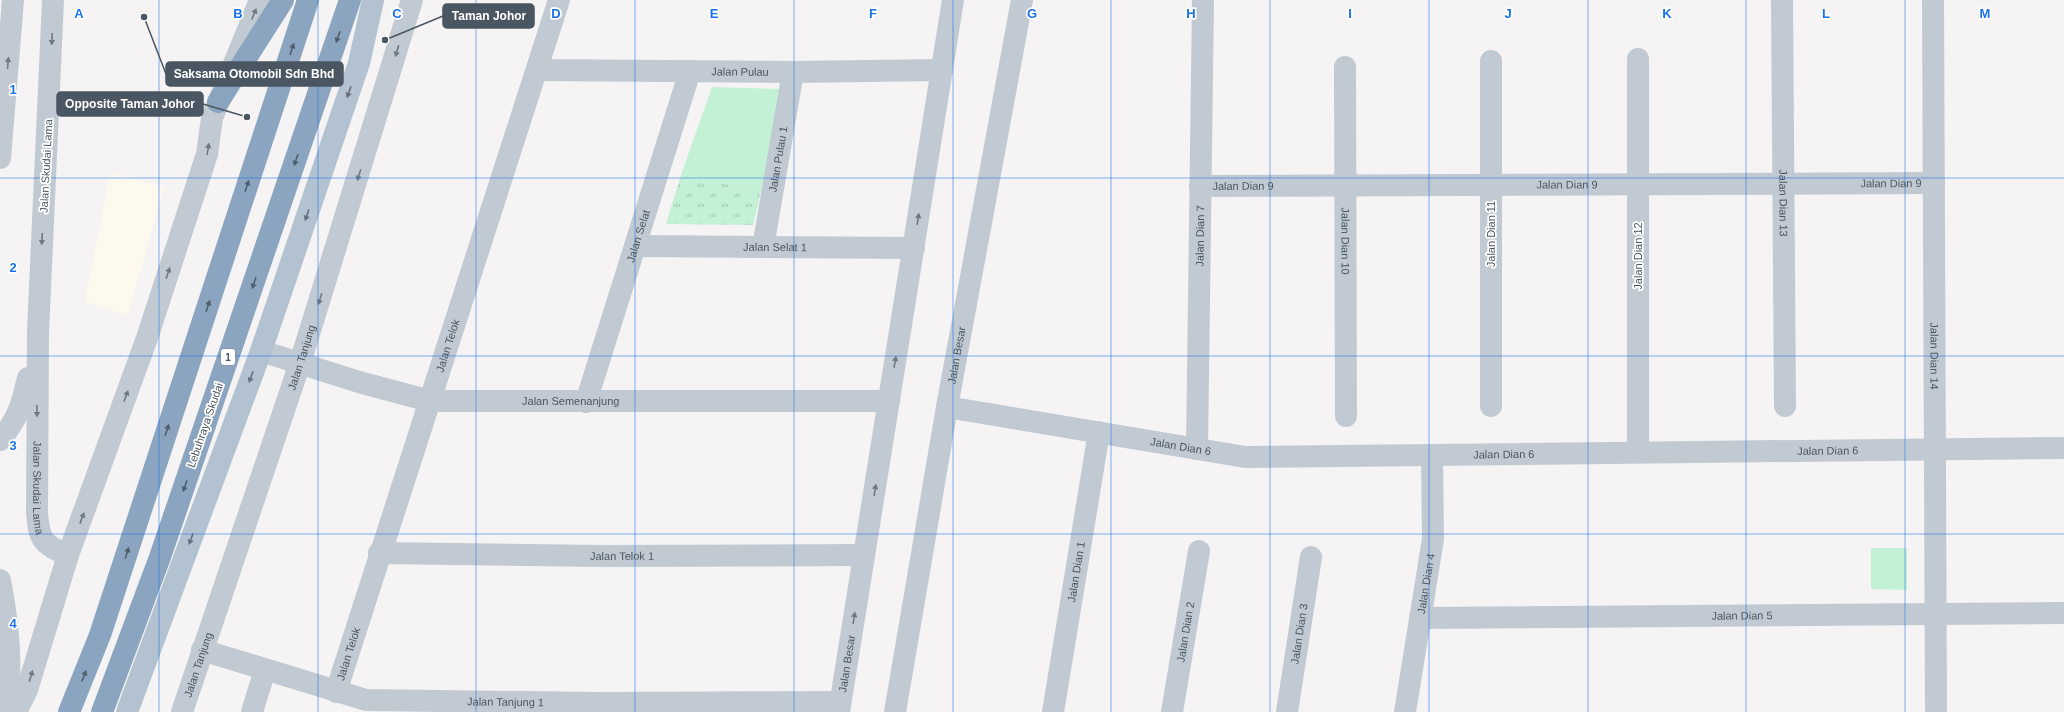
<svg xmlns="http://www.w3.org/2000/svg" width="2064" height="712" viewBox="0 0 2064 712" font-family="Arial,sans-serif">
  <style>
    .commercial { fill: #fdf9ef }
    .grass { fill: url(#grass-tufts) }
    .garden { fill: #c3f1d5 }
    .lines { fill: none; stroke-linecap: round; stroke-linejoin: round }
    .minor { stroke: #c1cad2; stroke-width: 22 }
    .major { stroke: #b3c2d1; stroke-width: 22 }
    .highway { stroke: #8ba5c1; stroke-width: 22 }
    .oneway { fill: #6e7983 }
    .oneway2 { fill: #505e6b }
    .oneway3 { fill: #64717d }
    .grid { fill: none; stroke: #1a73e8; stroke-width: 1; stroke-opacity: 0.55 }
    .labels { text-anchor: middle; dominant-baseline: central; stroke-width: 3.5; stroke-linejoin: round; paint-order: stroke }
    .shield { fill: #fff; stroke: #808990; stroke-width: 1 }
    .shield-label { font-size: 10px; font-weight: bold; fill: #4a5661 }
    .street-label { font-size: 11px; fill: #4a5661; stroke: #fff }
    .grid-label { font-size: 13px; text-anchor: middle; font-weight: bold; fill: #1a73e8; stroke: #fff; stroke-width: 3.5; stroke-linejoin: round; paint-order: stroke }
    .leader { fill: none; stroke: #4a5661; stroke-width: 1.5 }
    .callout-dot { fill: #4a5661; stroke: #fff; stroke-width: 1.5 }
    .callout { fill: #4a5661; stroke: #4a5661; stroke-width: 1.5 }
    .callout-label { font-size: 12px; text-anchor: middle; font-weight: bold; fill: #fff }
  </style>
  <defs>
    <pattern id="grass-tufts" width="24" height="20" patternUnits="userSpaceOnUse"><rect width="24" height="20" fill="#c3f1d5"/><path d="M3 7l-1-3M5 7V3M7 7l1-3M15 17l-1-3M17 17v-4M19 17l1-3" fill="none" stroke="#a0c6b0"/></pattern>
  </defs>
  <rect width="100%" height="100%" fill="#f5f3f3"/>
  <path class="commercial" d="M110 173 164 187 128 315 85 302Z"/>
  <path class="grass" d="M681 175 761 191 753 225 666 224Z"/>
  <path class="garden" d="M712 87 784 89 761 191 681 175Z
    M1871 548H1907V590L1871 589Z"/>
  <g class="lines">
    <g class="minor">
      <path id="s1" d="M53 0 38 332 37 512C39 540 42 544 68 555"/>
      <path id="s2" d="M1782 0 1785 406"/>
      <path id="s3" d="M1933 0 1936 712"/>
      <path d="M1491 61V406"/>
      <path id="s4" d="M1345 67 1346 416"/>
      <path id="s5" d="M537 70 793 72 942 70"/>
      <path d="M0 158 13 0"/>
      <path id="s6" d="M1200 186 1934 183"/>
      <path id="s7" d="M637 246 914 248"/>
      <path id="s8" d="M763 247 793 72"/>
      <path id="s9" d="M261 351 359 382 430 401H889"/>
      <path id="s10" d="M586 402 690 71"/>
      <path id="s11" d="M947 407 1245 457 2064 448"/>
      <path d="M0 440C18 419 22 404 28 378"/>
      <path id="s12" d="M1197 449 1203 0"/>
      <path d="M1638 452V59"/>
      <path id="s13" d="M379 553 602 556 864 555"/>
      <path d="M0 580C9 627 12 664 7 712"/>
      <path id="s14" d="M1420 618 2064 613"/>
      <path id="s15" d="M202 650 366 700 596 703 840 702"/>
      <path id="s16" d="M336 692 559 0"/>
      <path d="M16 712 27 690 68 555 147 338 207 154 212 118 260 0"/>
      <path id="s17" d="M182 712 300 363 412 0"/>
      <path d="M252 712 265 670"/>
      <path id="s18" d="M839 712 953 0"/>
      <path id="s19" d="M895 712 947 407 1022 0"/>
      <path id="s20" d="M1053 712 1099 432"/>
      <path id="s21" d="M1172 712 1199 551"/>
      <path id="s22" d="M1287 712 1311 557"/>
      <path id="s23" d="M1405 712 1433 539 1432 455"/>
    </g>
    <path class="major" d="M127 712 261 351 359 63 373 0"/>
    <path class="highway" d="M218 102 283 0
      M69 712 100 635 308 0
      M102 712 160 557 350 0"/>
  </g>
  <defs><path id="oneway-solid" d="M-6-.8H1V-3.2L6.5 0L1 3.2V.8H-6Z"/></defs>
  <g class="oneway">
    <use href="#oneway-solid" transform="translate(254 14) rotate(-68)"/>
    <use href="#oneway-solid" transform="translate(52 39) rotate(92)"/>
    <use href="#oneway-solid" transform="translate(397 51) rotate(107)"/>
    <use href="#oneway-solid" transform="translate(8 63) rotate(-85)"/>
    <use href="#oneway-solid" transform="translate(208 149) rotate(-81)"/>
    <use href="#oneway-solid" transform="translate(359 175) rotate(107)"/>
    <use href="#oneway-solid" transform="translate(918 219) rotate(-81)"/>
    <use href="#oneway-solid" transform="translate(42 239) rotate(93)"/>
    <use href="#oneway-solid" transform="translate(168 273) rotate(-72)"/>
    <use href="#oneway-solid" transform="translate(320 299) rotate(107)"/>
    <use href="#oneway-solid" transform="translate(895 362) rotate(-81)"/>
    <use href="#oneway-solid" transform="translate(126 396) rotate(-70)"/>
    <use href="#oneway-solid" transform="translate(37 411) rotate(90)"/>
    <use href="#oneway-solid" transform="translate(875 490) rotate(-81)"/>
    <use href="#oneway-solid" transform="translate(82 518) rotate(-70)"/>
    <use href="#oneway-solid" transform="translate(854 618) rotate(-81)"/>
    <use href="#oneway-solid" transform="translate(31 676) rotate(-73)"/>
  </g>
  <g class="oneway2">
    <use href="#oneway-solid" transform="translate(338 37) rotate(109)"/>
    <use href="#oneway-solid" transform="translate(292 49) rotate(-72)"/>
    <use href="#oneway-solid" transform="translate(296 160) rotate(109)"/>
    <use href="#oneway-solid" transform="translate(247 186) rotate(-72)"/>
    <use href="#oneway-solid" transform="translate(254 283) rotate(109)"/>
    <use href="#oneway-solid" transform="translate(208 306) rotate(-72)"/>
    <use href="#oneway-solid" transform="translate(167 430) rotate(-72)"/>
    <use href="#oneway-solid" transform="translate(185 486) rotate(109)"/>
    <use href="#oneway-solid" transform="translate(127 553) rotate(-72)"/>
    <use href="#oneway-solid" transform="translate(84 676) rotate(-68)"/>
  </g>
  <g class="oneway3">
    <use href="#oneway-solid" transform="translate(349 92) rotate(109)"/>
    <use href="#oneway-solid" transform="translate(307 215) rotate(109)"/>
    <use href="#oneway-solid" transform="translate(251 377) rotate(110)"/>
    <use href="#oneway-solid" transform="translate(191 539) rotate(110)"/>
  </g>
  <path class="grid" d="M159 0V712M318 0V712M476 0V712M635 0V712M794 0V712M953 0V712M1111 0V712M1270 0V712M1429 0V712M1588 0V712M1746 0V712M1905 0V712M0 178H2064M0 356H2064M0 534H2064"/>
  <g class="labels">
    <rect class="shield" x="221" y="349" width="14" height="16" rx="3"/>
    <g class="shield-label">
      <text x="228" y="357">1</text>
    </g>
    <g class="street-label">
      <text stroke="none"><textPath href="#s5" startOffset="203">Jalan Pulau</textPath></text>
      <text stroke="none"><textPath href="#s8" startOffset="89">Jalan Pulau 1</textPath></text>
      <text transform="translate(46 166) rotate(-87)">Jalan Skudai Lama</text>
      <text stroke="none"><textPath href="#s6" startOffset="691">Jalan Dian 9</textPath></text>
      <text stroke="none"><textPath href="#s6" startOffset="367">Jalan Dian 9</textPath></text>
      <text stroke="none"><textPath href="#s6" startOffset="43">Jalan Dian 9</textPath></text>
      <text stroke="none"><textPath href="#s2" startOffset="203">Jalan Dian 13</textPath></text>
      <text transform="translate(1491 234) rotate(-90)">Jalan Dian 11</text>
      <text stroke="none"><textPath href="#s12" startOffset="213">Jalan Dian 7</textPath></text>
      <text stroke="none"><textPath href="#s10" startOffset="174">Jalan Selat</textPath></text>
      <text stroke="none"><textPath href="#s4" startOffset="174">Jalan Dian 10</textPath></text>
      <text stroke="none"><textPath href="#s7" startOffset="138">Jalan Selat 1</textPath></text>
      <text transform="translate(1638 256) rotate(-90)">Jalan Dian 12</text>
      <text stroke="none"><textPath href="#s16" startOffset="364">Jalan Telok</textPath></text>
      <text stroke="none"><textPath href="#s19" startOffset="362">Jalan Besar</textPath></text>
      <text stroke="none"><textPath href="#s3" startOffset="356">Jalan Dian 14</textPath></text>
      <text stroke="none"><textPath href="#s17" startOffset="374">Jalan Tanjung</textPath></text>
      <text stroke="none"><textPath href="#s9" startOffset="317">Jalan Semenanjung</textPath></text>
      <text transform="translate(205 425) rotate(-71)">Lebuhraya Skudai</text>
      <text stroke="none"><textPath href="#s11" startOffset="237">Jalan Dian 6</textPath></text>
      <text stroke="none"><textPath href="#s11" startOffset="885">Jalan Dian 6</textPath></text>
      <text stroke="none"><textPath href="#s11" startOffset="561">Jalan Dian 6</textPath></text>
      <text stroke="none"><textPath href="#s1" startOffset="488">Jalan Skudai Lama</textPath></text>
      <text stroke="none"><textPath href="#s13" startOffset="243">Jalan Telok 1</textPath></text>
      <text stroke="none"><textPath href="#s20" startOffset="142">Jalan Dian 1</textPath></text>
      <text stroke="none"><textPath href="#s23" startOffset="130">Jalan Dian 4</textPath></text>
      <text stroke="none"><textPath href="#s14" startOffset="322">Jalan Dian 5</textPath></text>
      <text stroke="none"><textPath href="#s21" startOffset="81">Jalan Dian 2</textPath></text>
      <text stroke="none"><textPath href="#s22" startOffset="79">Jalan Dian 3</textPath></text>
      <text stroke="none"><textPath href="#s16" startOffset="40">Jalan Telok</textPath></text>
      <text stroke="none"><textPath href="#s17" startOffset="50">Jalan Tanjung</textPath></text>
      <text stroke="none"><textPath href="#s18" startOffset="49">Jalan Besar</textPath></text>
      <text stroke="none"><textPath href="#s15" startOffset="311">Jalan Tanjung 1</textPath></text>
    </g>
  </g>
  <g class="grid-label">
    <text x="79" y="18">A</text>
    <text x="238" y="18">B</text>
    <text x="397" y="18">C</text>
    <text x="556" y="18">D</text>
    <text x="714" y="18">E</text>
    <text x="873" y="18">F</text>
    <text x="1032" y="18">G</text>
    <text x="1191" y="18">H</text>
    <text x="1350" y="18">I</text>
    <text x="1508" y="18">J</text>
    <text x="1667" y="18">K</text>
    <text x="1826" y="18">L</text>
    <text x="1985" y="18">M</text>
    <text x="13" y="94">1</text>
    <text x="13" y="272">2</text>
    <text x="13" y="450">3</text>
    <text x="13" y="628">4</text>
  </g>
  <path class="leader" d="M385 40L443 16M144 17L166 74M247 117L203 104"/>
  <g class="callout-dot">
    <circle cx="385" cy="40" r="4"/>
    <circle cx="144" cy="17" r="4"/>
    <circle cx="247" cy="117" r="4"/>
  </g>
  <g class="callout">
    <rect x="443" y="4" width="91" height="24" rx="4"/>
    <rect x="166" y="62" width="177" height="24" rx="4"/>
    <rect x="57" y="92" width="146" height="24" rx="4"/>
  </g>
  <g class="callout-label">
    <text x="489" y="20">Taman Johor</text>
    <text x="254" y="78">Saksama Otomobil Sdn Bhd</text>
    <text x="130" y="108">Opposite Taman Johor</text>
  </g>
</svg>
